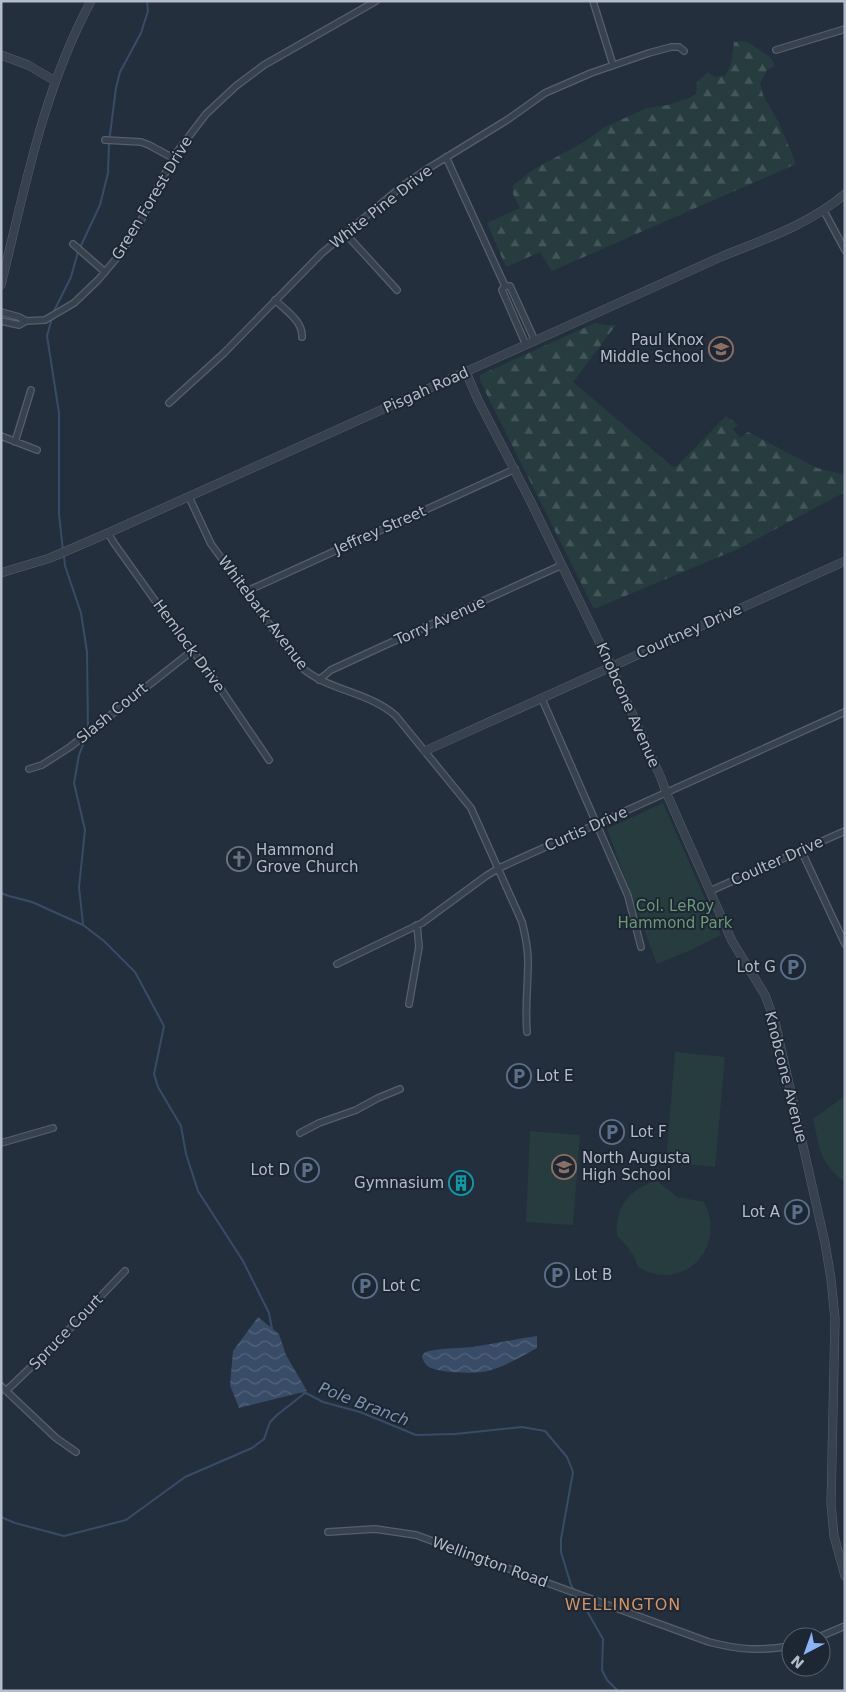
<svg xmlns="http://www.w3.org/2000/svg" width="846" height="1692" viewBox="0 0 846 1692" font-family="'DejaVu Sans',sans-serif">
  <style>
    .green { fill: #263c3f }
    .forest { fill: url(#forest-firs) }
    .water { fill: url(#water-waves) }
    .lines { fill: none; stroke-linecap: round; stroke-linejoin: round }
    .stream { stroke: #394c67; stroke-width: 2 }
    .minor-casing { stroke: #565f6c; stroke-width: 8 }
    .tertiary-casing { stroke: #565f6c; stroke-width: 9 }
    .minor { stroke: #38414e; stroke-width: 5.5 }
    .tertiary { stroke: #38414e; stroke-width: 8 }
    .labels { text-anchor: middle; dominant-baseline: central; stroke-width: 4; stroke-linejoin: round; paint-order: stroke }
    .street-label { font-size: 15px; fill: #b4bcc9; stroke: #1d2633 }
    .poi-label { font-size: 15px; fill: #b4bcc9; stroke: #1d2633; text-anchor: start }
    .park-label { font-size: 15px; fill: #6b9a76; stroke: #1d2633 }
    .water-label { font-size: 16px; font-style: italic; fill: #7c92b1; stroke: #1d2633 }
    .neighbourhood-label { font-size: 16px; letter-spacing: 1px; fill: #d59563; stroke: #1d2633 }
  </style>
  <defs>
    <pattern id="forest-firs" width="22" height="20" patternUnits="userSpaceOnUse" patternTransform="scale(1.25)"><rect width="22" height="20" fill="#263c3f"/><path d="M5 1l3.5 6h-7zM16 11l3.5 6h-7z" fill="#435659"/></pattern>
    <pattern id="water-waves" width="16" height="10" patternUnits="userSpaceOnUse" patternTransform="scale(1.25)"><rect width="16" height="10" fill="#394c67"/><path d="M0 5q4-4 8 0t8 0" fill="none" stroke="#53647b"/></pattern>
  </defs>
  <rect width="100%" height="100%" fill="#242f3e"/>
  <path class="green" d="M663 803 721 935 691 950 657 964 607 829Z
    M675 1052 725 1057 715 1167 666 1162Z
    M845 1096V1182C819 1163 820 1148 813 1119Z
    M530 1131 580 1135 573 1225 526 1222Z
    M657 1181 677 1197 704 1202C728 1247 683 1294 638 1267 634 1254 627 1245 617 1236 614 1209 630 1187 657 1181Z"/>
  <path class="forest" d="M746 41 770 57 775 66 767 70 760 83 763 95 779 123 796 164 552 271 540 252 506 267 487 223 520 208 513 194V185L536 168 584 142 605 127 647 108 668 105 689 98 696 94 697 82 708 72 715 77 725 76 731 64 734 42Z
    M595 323 605 325H616L573 382 673 467 677 466 726 416 738 425 733 429 740 438 748 432 817 468 845 475V492L738 549 594 609 480 381V375Z"/>
  <path class="water" d="M258 1317 279 1334 286 1355 307 1391 239 1408 230 1385 233 1351Z
    M537 1336V1348C521 1357 505 1366 488 1371 476 1374 442 1373 431 1368 426 1366 423 1361 422 1356L425 1352C442 1347 461 1349 479 1346 498 1343 517 1339 537 1336Z"/>
  <g class="lines">
    <path class="stream" d="M53 313 71 277 78 252 100 205 108 173 109 142 116 88 120 72 141 33 148 11 147 1
      M52 318 47 336 59 413V514L63 551
      M64 556 65 566 81 613 87 652 88 730
      M1 893 9 896 32 902 83 925 104 941 135 972 164 1026 154 1074 158 1087 181 1126 186 1154 198 1191 243 1261 269 1313 272 1329
      M83 924 79 887 85 830 74 783 79 755 86 737
      M302 1391 323 1402 360 1412 416 1435 455 1434 522 1427 545 1431 567 1457 573 1472 561 1539V1552L571 1585 575 1591
      M1 1517 15 1523 64 1536 126 1520 185 1477 252 1448 264 1439 270 1422 277 1415 305 1393
      M579 1597 603 1639 602 1670 607 1680 618 1691"/>
    <defs>
      <path id="minor" d="M593 1 613 65
        M776 50 845 29
        M105 140 141 142 149 145 173 158
        M446 157 505 286H510L535 341
        M824 211 845 250
        M345 233 397 290
        M73 244 105 272
        M505 286 502 290 526 345
        M275 300C285 310 303 321 302 337
        M1 312 19 317 26 321
        M1 321 19 325 26 321 45 320 74 303 98 280 121 253 139 224 174 156 206 114 236 86 264 65 376 1
        M169 403 224 353 322 253 401 187 424 171 507 120 545 93 591 73 649 53 671 47H679L684 51
        M1 436 37 450
        M15 442 31 390
        M189 497 211 544 300 666C327 691 368 691 396 716L471 808 522 922C525 934 528 947 528 961 528 985 525 1008 527 1032
        M108 533 114 543 181 637 208 670 269 760
        M245 592 515 469
        M319 680 331 670 381 647 562 565
        M542 699 628 896 641 947
        M29 769 42 765 70 747 192 651
        M801 850 845 944
        M710 891 845 831
        M337 964 422 923 486 876 499 868 845 712
        M409 1004 419 947 417 925
        M300 1133 319 1123 356 1110 378 1098 400 1089
        M1 1143 53 1128
        M1 1386 56 1438 76 1452
        M6 1391 55 1344 125 1271
        M328 1532 375 1529 416 1535 709 1642C740 1650 759 1651 791 1646
        M819 1637 845 1626"/>
      <path id="tertiary" d="M1 55 28 65 55 81
        M1 285C25 188 43 90 91 1
        M466 372 478 400 530 500 611 666 661 778 666 792 732 941 765 995 775 1022 825 1243 831 1279 835 1319 831 1504 834 1536 845 1576
        M1 573 50 558 108 533 723 256C765 239 810 224 845 194
        M425 751 845 561"/>
    </defs>
    <use href="#minor" class="minor-casing"/>
    <use href="#tertiary" class="tertiary-casing"/>
    <use href="#minor" class="minor"/>
    <use href="#tertiary" class="tertiary"/>
  </g>
  <defs>
    <symbol id="school-ring" viewBox="-11 -11 22 22"><circle r="9.5" fill="#1d2633" stroke="#8d6e63" stroke-width="1.5"/><path d="M0-5L7-2L0 1L-7-2ZM-4 1L0 2.5L4 1V4Q0 6-4 4Z" fill="#8d6e63"/></symbol>
    <symbol id="church-ring" viewBox="-11 -11 22 22"><circle r="9.5" fill="#1d2633" stroke="#6b7280" stroke-width="1.5"/><path d="M-1.2-6h2.4v3.5h3.3v2.4h-3.3V6h-2.4V-.1h-3.3v-2.4h3.3Z" fill="#6b7280"/></symbol>
    <symbol id="parking-ring" viewBox="-11 -11 22 22"><circle r="9.5" fill="#1d2633" stroke="#5c6f8a" stroke-width="1.5"/><path d="M-3.5-5.5H1a3.5 3.5 0 0 1 0 7H-1V5.5H-3.5ZM-1-3.4V-.6H.8a1.4 1.4 0 0 0 0-2.8Z" fill="#5c6f8a"/></symbol>
    <symbol id="building-ring" viewBox="-11 -11 22 22"><circle r="9.5" fill="#1d2633" stroke="#0f9aa8" stroke-width="1.5"/><path d="M-4-6H4V6H1V3H-1V6H-4ZM-2.5-4.3h1.7v1.8h-1.7ZM.8-4.3h1.7v1.8H.8ZM-2.5-1h1.7V.8h-1.7ZM.8-1h1.7V.8H.8Z" fill="#0f9aa8"/></symbol>
  </defs>
  <g fill-rule="evenodd">
    <use href="#school-ring" x="707" y="335" width="28" height="28"/>
    <use href="#church-ring" x="225" y="845" width="28" height="28"/>
    <use href="#parking-ring" x="779" y="953" width="28" height="28"/>
    <use href="#parking-ring" x="505" y="1062" width="28" height="28"/>
    <use href="#parking-ring" x="598" y="1118" width="28" height="28"/>
    <use href="#school-ring" x="550" y="1153" width="28" height="28"/>
    <use href="#parking-ring" x="293" y="1156" width="28" height="28"/>
    <use href="#building-ring" x="447" y="1169" width="28" height="28"/>
    <use href="#parking-ring" x="783" y="1198" width="28" height="28"/>
    <use href="#parking-ring" x="543" y="1261" width="28" height="28"/>
    <use href="#parking-ring" x="351" y="1272" width="28" height="28"/>
  </g>
  <g class="labels">
    <g class="street-label">
      <text transform="translate(152 198) rotate(-59)">Green Forest Drive</text>
      <text transform="translate(381 207) rotate(-38)">White Pine Drive</text>
      <text transform="translate(426 390) rotate(-24)">Pisgah Road</text>
      <text transform="translate(380 530) rotate(-24)">Jeffrey Street</text>
      <text transform="translate(263 613) rotate(53)">Whitebark Avenue</text>
      <text transform="translate(440 621) rotate(-24)">Torry Avenue</text>
      <text transform="translate(689 631) rotate(-24)">Courtney Drive</text>
      <text transform="translate(189 646) rotate(54)">Hemlock Drive</text>
      <text transform="translate(628 705) rotate(66)">Knobcone Avenue</text>
      <text transform="translate(112 713) rotate(-39)">Slash Court</text>
      <text transform="translate(586 829) rotate(-24)">Curtis Drive</text>
      <text transform="translate(777 861) rotate(-24)">Coulter Drive</text>
      <text transform="translate(786 1077) rotate(76)">Knobcone Avenue</text>
      <text transform="translate(66 1332) rotate(-46)">Spruce Court</text>
      <text transform="translate(490 1562) rotate(20)">Wellington Road</text>
    </g>
    <g class="poi-label">
      <text x="704" y="340" text-anchor="end">Paul Knox<tspan x="704" dy="17">Middle School</tspan></text>
      <text x="256" y="850">Hammond<tspan x="256" dy="17">Grove Church</tspan></text>
      <text x="776" y="967" text-anchor="end">Lot G</text>
      <text x="536" y="1076">Lot E</text>
      <text x="630" y="1132">Lot F</text>
      <text x="582" y="1158">North Augusta<tspan x="582" dy="17">High School</tspan></text>
      <text x="290" y="1170" text-anchor="end">Lot D</text>
      <text x="444" y="1183" text-anchor="end">Gymnasium</text>
      <text x="780" y="1212" text-anchor="end">Lot A</text>
      <text x="574" y="1275">Lot B</text>
      <text x="382" y="1286">Lot C</text>
    </g>
    <g class="park-label">
      <text x="675" y="906">Col. LeRoy<tspan x="675" dy="17">Hammond Park</tspan></text>
    </g>
    <g class="water-label">
      <text transform="translate(364 1404) rotate(21)">Pole Branch</text>
    </g>
    <g class="neighbourhood-label">
      <text x="623" y="1604">WELLINGTON</text>
    </g>
  </g>
  <rect width="846" height="1692" fill="none" stroke="#b4bcc9" stroke-width="5"/>
  <g transform="translate(806 1652) rotate(221)"><circle r="24" fill="#1d2633" stroke="#59626f"/>
  <path d="M0-4L9 19L0 12L-9 19Z" fill="#8ab4f8"/>
  <text y="-8" font-size="14" font-weight="bold" text-anchor="middle" fill="#b4bcc9">N</text>
  </g>
</svg>
